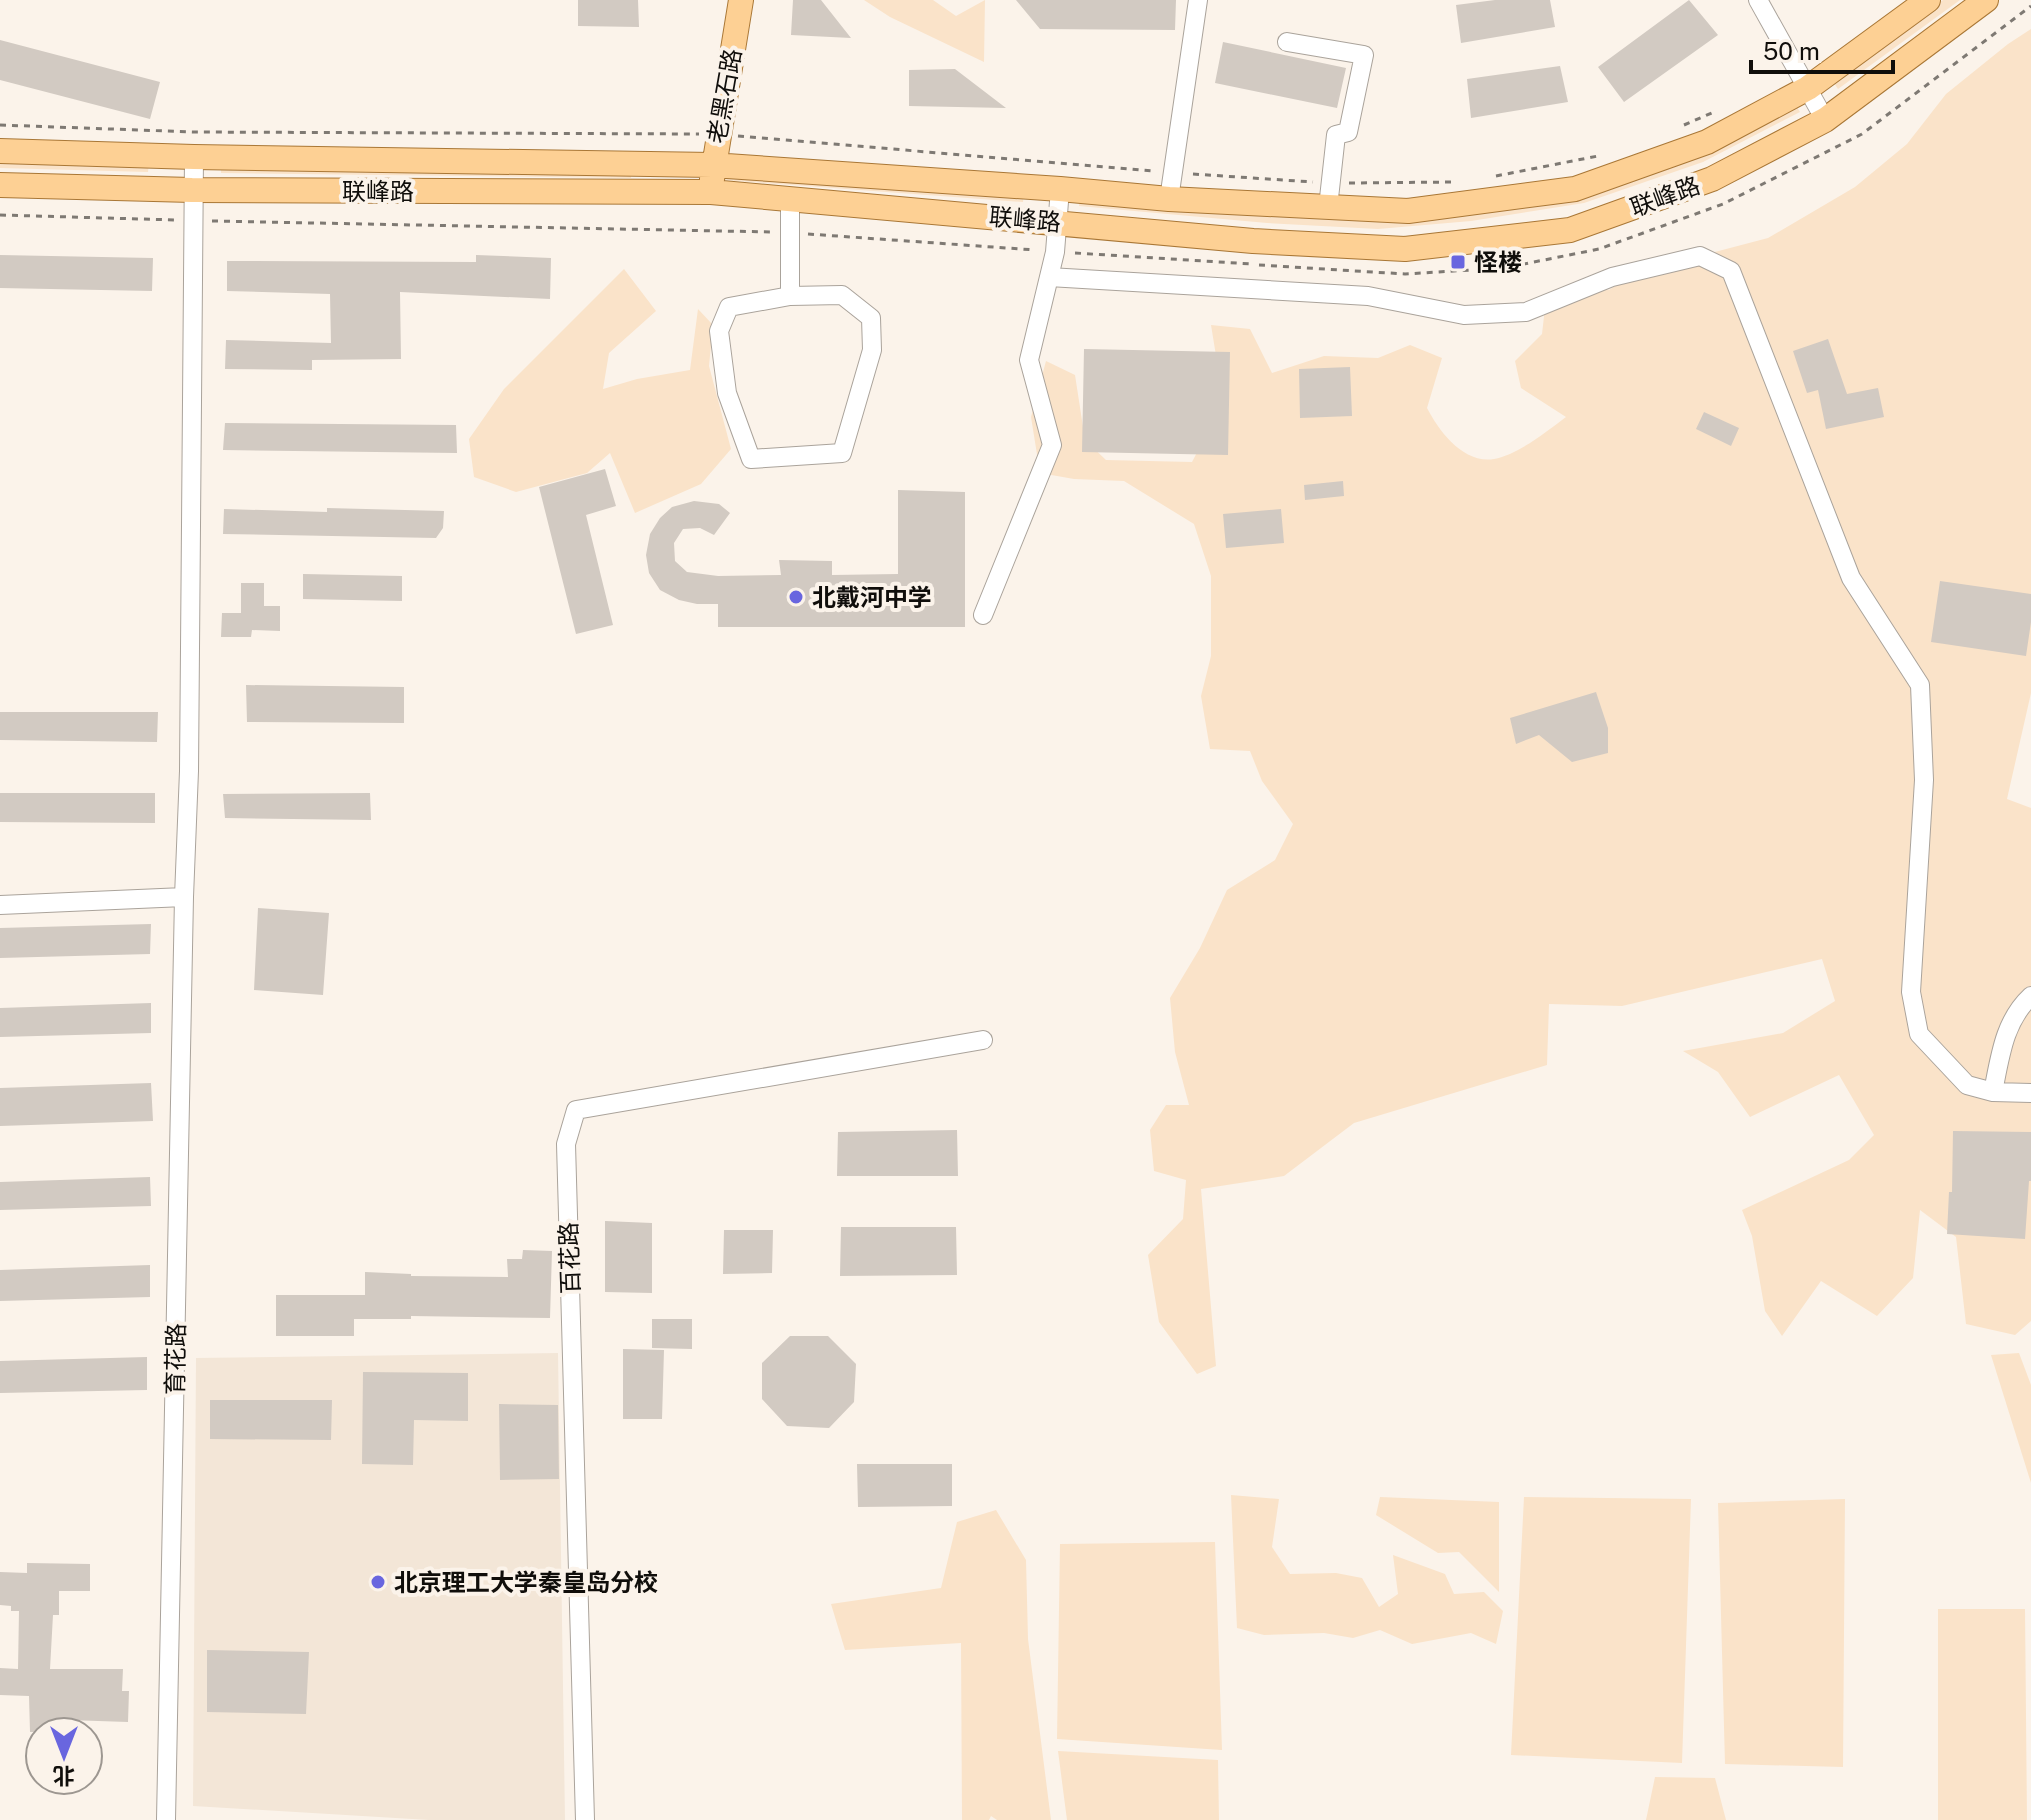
<svg xmlns="http://www.w3.org/2000/svg" width="2031" height="1820" viewBox="0 0 2031 1820" font-family="'Public Sans','Noto Sans SC',sans-serif">
  <style>
    .built { fill: #f3e6d7 }
    .green { fill: #fae3c9 }
    .building { fill: #d2cac2 }
    .lines { fill: none; stroke-linecap: round; stroke-linejoin: round }
    .minor-casing { stroke: #aaa39b; stroke-width: 20 }
    .major-casing { stroke: #a97736; stroke-width: 26 }
    .path { stroke: #7e7973; stroke-width: 3; stroke-dasharray: 6 6; stroke-linecap: butt }
    .minor { stroke: #fff; stroke-width: 18 }
    .major { stroke: #fdd094; stroke-width: 24 }
    .poi-dot { fill: #6966df; stroke: #fbf3ea; stroke-width: 3 }
    .labels { text-anchor: middle; dominant-baseline: central; stroke-width: 8; stroke-linejoin: round; paint-order: stroke }
    .street-label { font-size: 24px; fill: #100e0b; stroke: #fbf3ea }
    .poi-label { font-size: 24px; font-weight: bold; fill: #100e0b; stroke: #fbf3ea; text-anchor: start }
  </style>
  <rect width="100%" height="100%" fill="#fbf3ea"/>
  <path class="built" d="M558 1353 565 1820H429L193 1806 196 1358Z"/>
  <path class="green" d="M864 0H933L956 16 985 0 984 62 890 17Z
    M1943 0H1960L1838 89 1832 80Z
    M2031 29V693L2007 799 2031 808V1321L2015 1335 1966 1324 1956 1237 1920 1210 1913 1278 1877 1316 1821 1281 1782 1336 1765 1311 1752 1236 1742 1210 1849 1160 1874 1135 1839 1075 1750 1117 1718 1072 1683 1051 1783 1033 1835 1001 1822 959 1622 1006 1549 1004 1547 1065 1354 1123 1284 1176 1201 1189 1216 1366 1197 1374 1159 1322 1148 1255 1183 1219 1186 1180 1154 1171 1150 1130 1166 1105H1189L1175 1052 1170 998 1200 948 1227 890 1275 860 1293 824 1262 781 1250 751 1210 749 1201 696 1211 656V576L1194 524 1124 481 1074 479 1040 473 1031 417 1046 361 1075 375 1085 440 1106 460 1192 462 1202 443 1218 368 1211 325 1250 329 1272 373 1324 356 1378 358 1410 345 1442 358 1427 408C1439 431 1463 464 1494 459 1519 454 1546 432 1566 417L1521 388 1515 361 1542 334 1546 299 1569 286 1609 290 1635 273 1768 238 1855 187 1907 144 1946 94 2008 44Z
    M1795 104 1800 112 1703 162 1584 203 1471 221 1378 229 1267 223 1079 206 1080 197 1470 212Z
    M0 159 149 163 148 172 0 168Z
    M221 164 631 169V178L221 173Z
    M725 172 1024 193 1023 202 725 180Z
    M624 269 656 311 609 353 603 389 637 379 690 370 698 309 713 325 709 366 731 449 701 484 635 513 610 453 587 473 516 492 474 477 469 439 504 389Z
    M2019 1353 2031 1385V1483L1991 1355Z
    M1231 1495 1279 1499 1272 1547 1290 1574 1336 1573 1362 1578 1379 1607 1398 1594 1393 1555 1445 1574 1454 1594 1484 1592 1503 1611 1496 1644 1471 1633 1412 1644 1380 1630 1353 1638 1324 1633 1264 1635 1237 1628Z
    M1380 1497 1499 1502V1592L1459 1552 1438 1553 1376 1515Z
    M1524 1497 1691 1499 1682 1763 1511 1755Z
    M1845 1499 1843 1767 1725 1764 1718 1503Z
    M996 1510 1026 1560 1028 1639 1051 1820H997L991 1816 989 1820H962L961 1643 845 1650 831 1604 941 1588 957 1522Z
    M1215 1542 1222 1750 1057 1739 1060 1544Z
    M1938 1609H2025L2027 1820H1938Z
    M1058 1751 1218 1760 1219 1820H1067Z
    M1655 1777 1715 1778 1726 1820H1646Z"/>
  <path class="building" d="M578 0H638L639 27 578 26Z
    M793 0H821L851 38 791 35Z
    M1016 0H1176L1175 30 1040 29Z
    M1495 0H1550L1555 27 1461 43 1456 5Z
    M1689 0 1718 35 1624 102 1598 67Z
    M0 40 160 82 150 119 0 80Z
    M1223 42 1346 68 1337 108 1215 83Z
    M1560 66 1568 102 1471 118 1467 79Z
    M955 69 1006 108 909 106V70Z
    M0 255 153 258 152 291 0 288Z
    M476 255 551 258 550 299 400 292 401 359 312 360V370L225 369 226 340 331 343 330 294 227 291V261L476 262Z
    M1828 339 1847 394 1878 388 1884 417 1826 429 1818 390 1807 393 1793 351Z
    M1084 349 1230 352 1228 455 1082 452Z
    M1350 367 1352 416 1300 418 1299 369Z
    M1704 412 1739 428 1731 446 1696 429Z
    M225 423 456 425 457 453 223 450Z
    M605 469 616 506 586 515 613 625 576 634 539 487Z
    M1343 481 1344 496 1305 500 1304 485Z
    M898 490 965 492V627H718V604H697L679 600 660 590 649 573 646 555 650 534 660 518 672 507 694 501 719 504 730 513 714 535 700 528 683 529 674 543 675 561 687 572 718 576 781 575 779 560 832 561V575L898 574Z
    M327 508 444 511 443 528 436 538 223 534 224 509 327 512Z
    M1281 509 1284 543 1226 548 1223 514Z
    M303 574 402 576V601L303 599Z
    M1940 581 2031 594V622L2026 656 1931 642Z
    M241 583H264V606H280V631L252 630 251 637H221L222 613H241Z
    M246 685 404 687V723L247 722Z
    M1596 692 1608 728V753L1572 762 1539 735 1516 744 1510 718Z
    M0 712H158L157 742 0 740Z
    M0 793H155V823L0 822Z
    M370 793 371 820 225 818 223 794Z
    M258 908 329 913 323 995 254 990Z
    M151 924 150 954 0 958V928Z
    M151 1003V1033L0 1037V1008Z
    M151 1083 153 1121 0 1126V1088Z
    M957 1130 958 1176H837L838 1132Z
    M1953 1131 2031 1132V1181H2029L2025 1239 1947 1234 1949 1192H1952Z
    M150 1177 151 1206 0 1210V1182Z
    M605 1221 652 1223V1293L605 1292Z
    M841 1227H956L957 1275 840 1276Z
    M724 1230H773L772 1273 723 1274Z
    M523 1250 552 1251 550 1318 411 1316V1319H354V1336H276V1295H365V1272L411 1274V1276L508 1277 507 1259H522Z
    M150 1265V1297L0 1301V1270Z
    M652 1319H692V1349L652 1348Z
    M790 1336H828L856 1364 854 1402 829 1428 787 1426 762 1399V1363Z
    M623 1349 664 1350 662 1419H623Z
    M147 1357V1390L0 1393V1361Z
    M363 1372 468 1373V1421L414 1420 413 1465 362 1464Z
    M210 1400H332L331 1440 210 1439Z
    M499 1404 558 1405 559 1479 500 1480Z
    M857 1464H952V1506L858 1507Z
    M27 1563 90 1564V1591H59V1615H53L50 1669H123L122 1691H129L128 1722 68 1720V1732H30L29 1696 0 1695V1668L18 1669 19 1611H11V1606L0 1605V1572L27 1573Z
    M207 1650 309 1652 306 1714 207 1712Z"/>
  <g class="lines">
    <defs>
      <path id="minor" d="M1758 0 1825 120
        M1287 42 1364 55 1348 132 1336 135 1328 207
        M790 199V296L842 295 871 318 872 350 842 453 751 459 727 393 719 331 729 307 790 296
        M1169 199 1198 0
        M1049 277 1368 296 1464 315 1526 312 1612 277 1700 256 1731 271 1851 578 1920 685 1924 780 1911 992 1919 1034 1967 1085 1993 1092 2031 1093
        M983 615 1052 445 1029 360 1055 252 1060 189
        M0 905 184 897
        M1993 1092C2000 1057 2004 1021 2031 996
        M166 1820 184 897 189 771 194 157
        M585 1820 566 1144 576 1110 983 1040"/>
      <path id="major" d="M0 151 194 157 712 165 1060 189 1169 199 1408 211 1575 189 1707 142 1808 88 1928 0
        M712 179 741 0
        M0 185 192 190 711 192 1253 241 1405 249 1570 230 1712 179 1825 120 1986 0"/>
    </defs>
    <use href="#minor" class="minor-casing"/>
    <use href="#major" class="major-casing"/>
    <path class="path" d="M0 125 194 132 699 134
      M1684 125 1714 112
      M738 136 1153 171
      M1193 174 1313 182
      M1496 176 1598 156
      M1349 183 1453 182
      M0 215 176 220
      M212 221 772 232
      M808 234 1035 250
      M1075 253 1251 264
      M1259 265 1405 274 1504 268 1599 249 1723 204 1862 134 2031 6"/>
    <use href="#minor" class="minor"/>
    <use href="#major" class="major"/>
  </g>
  <g class="poi-dot">
    <rect x="1450" y="254" width="16" height="16" rx="4"/>
    <circle cx="796" cy="597" r="8"/>
    <circle cx="378" cy="1582" r="8"/>
  </g>
  <g class="labels">
    <g class="street-label">
      <text transform="translate(724 96) rotate(-80)">老黑石路</text>
      <text x="378" y="191">联峰路</text>
      <text transform="translate(1665 196) rotate(-20)">联峰路</text>
      <text transform="translate(1025 219) rotate(5)">联峰路</text>
      <text transform="translate(569 1258) rotate(-92)">百花路</text>
      <text transform="translate(175 1359) rotate(-89)">育花路</text>
    </g>
    <g class="poi-label">
      <text x="1474" y="262">怪楼</text>
      <text x="812" y="597">北戴河中学</text>
      <text x="394" y="1582">北京理工大学秦皇岛分校</text>
    </g>
  </g>
  <g transform="translate(64 1756) rotate(180)"><circle r="38" fill="#fbf3ea" stroke="#9d9791" stroke-width="2"/>
  <path d="M0-6L14 30L0 20L-14 30Z" fill="#6966df"/>
  <text y="-12" font-size="22" font-weight="bold" text-anchor="middle" fill="#100e0b">北</text>
  </g>
  <path d="M1751 60v12h142v-12" fill="none" stroke="#100e0b" stroke-width="4"/>
  <text x="1763" y="60" font-size="24" fill="#100e0b" stroke="#fbf3ea" stroke-width="6" paint-order="stroke">50 m</text>
</svg>
